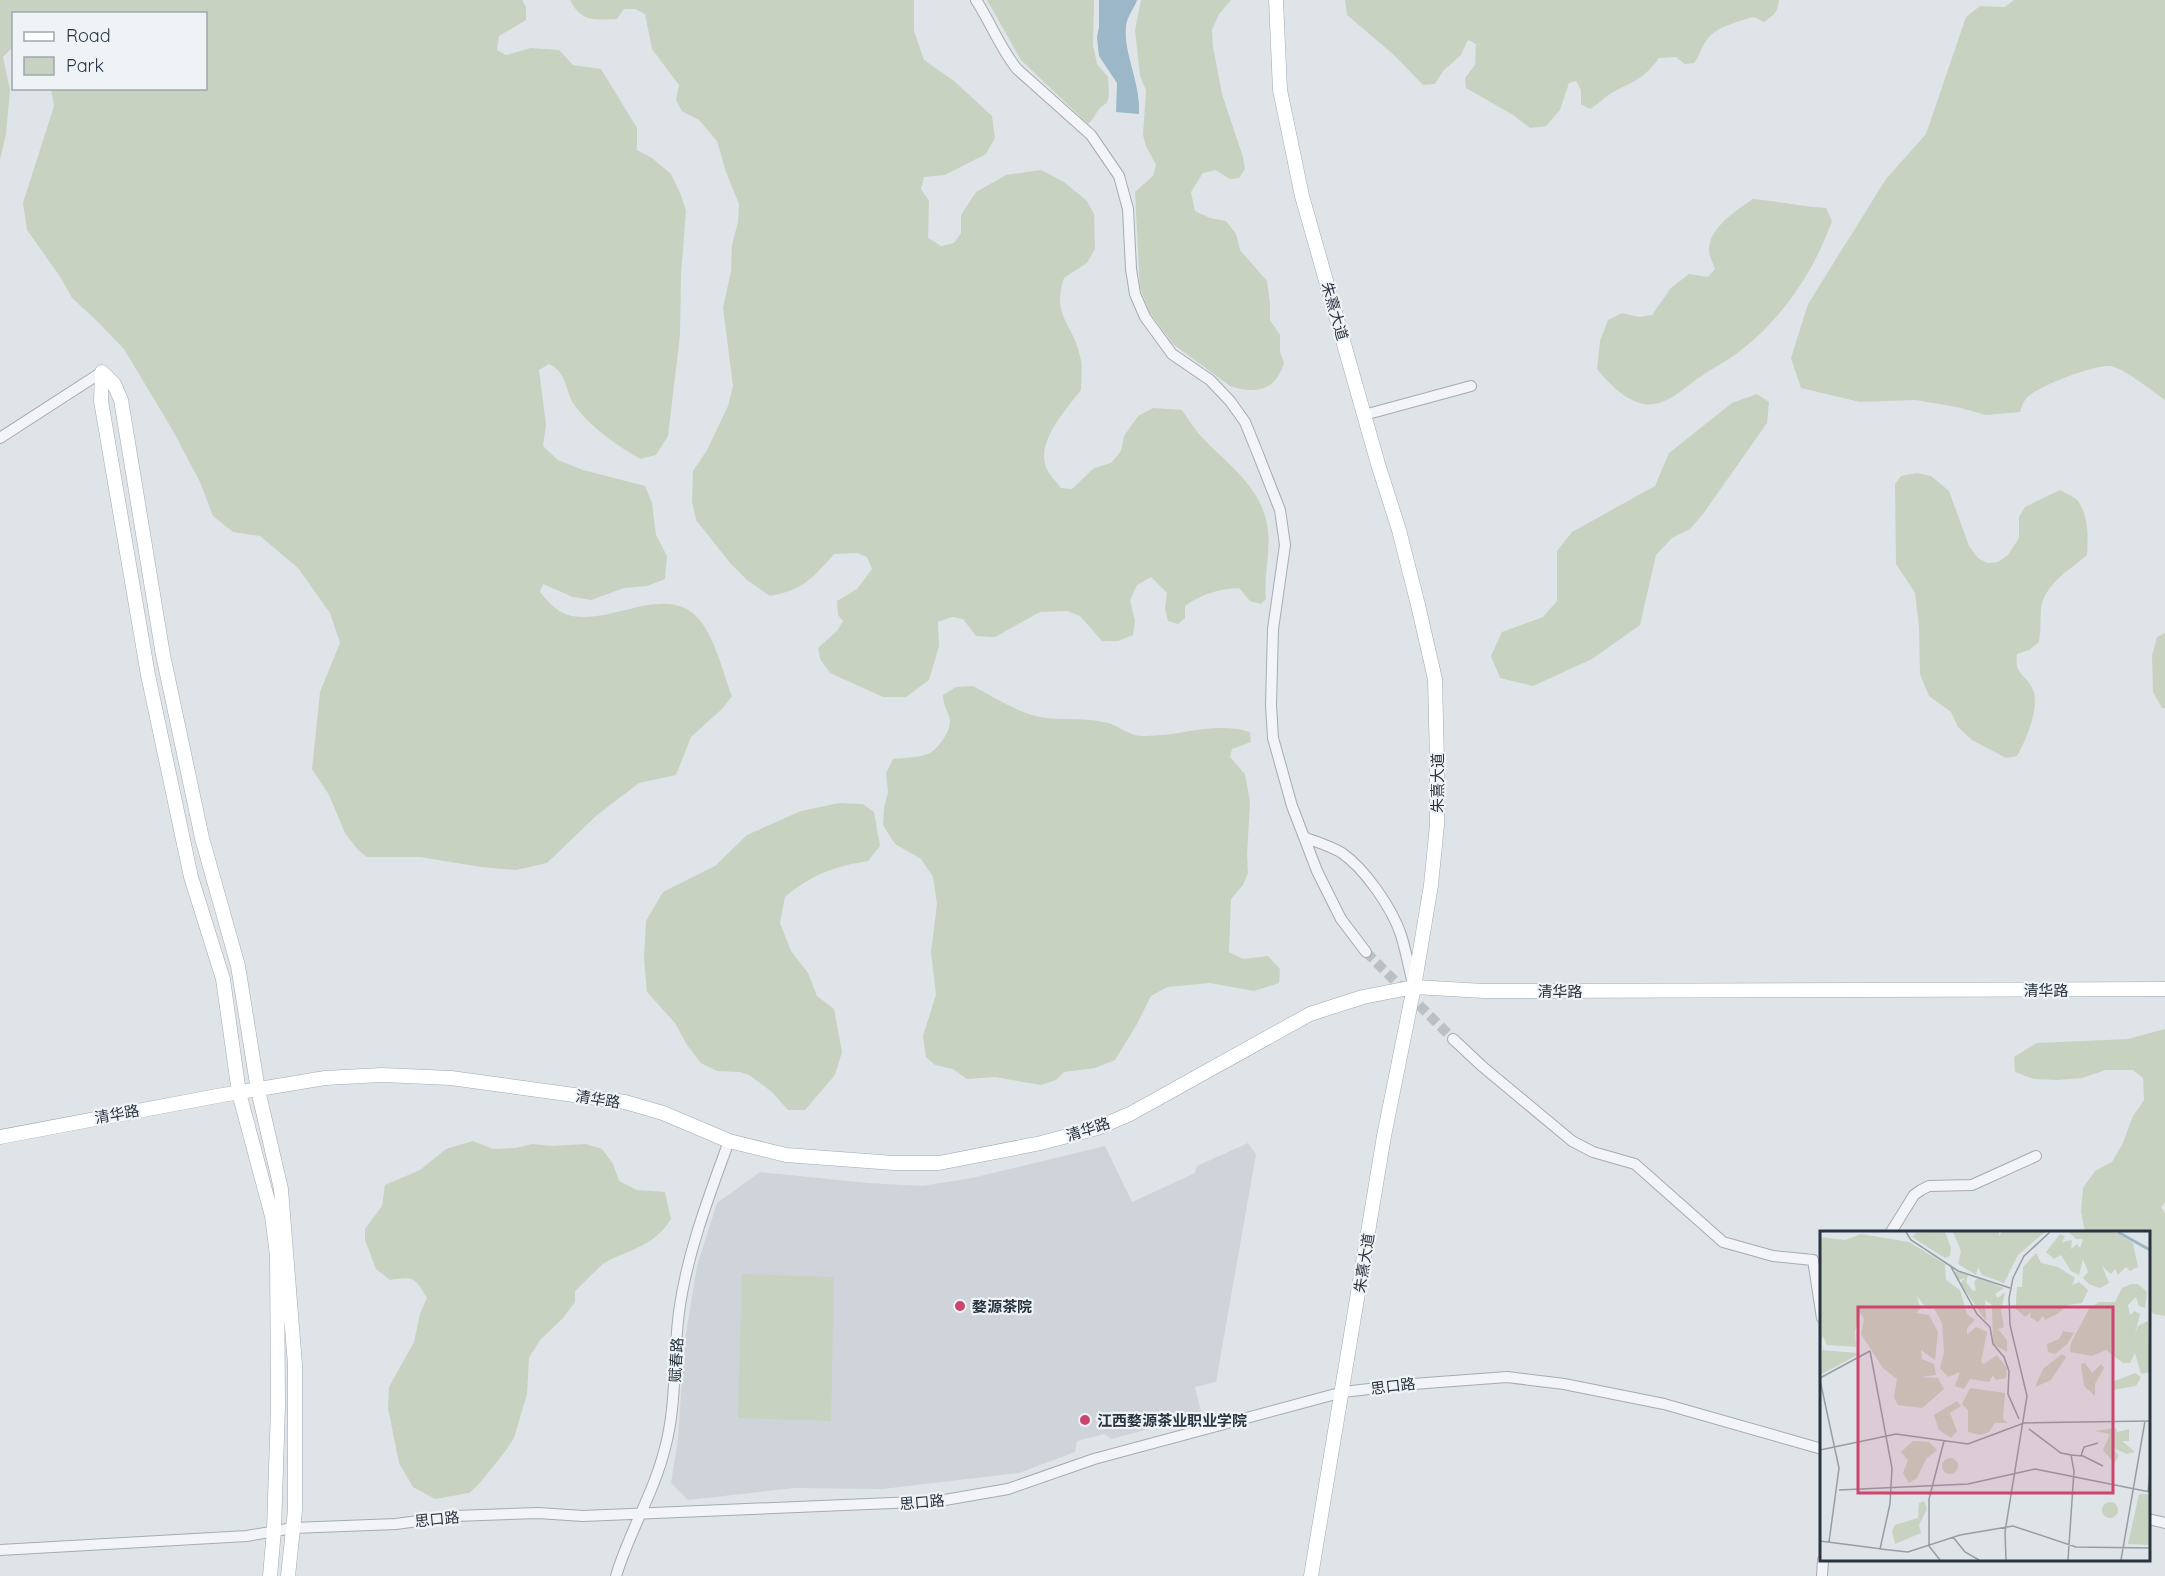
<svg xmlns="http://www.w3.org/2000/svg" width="2165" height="1576" viewBox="0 0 2165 1576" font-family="Quicksand,'Noto Sans SC',sans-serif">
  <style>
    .built { fill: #ced4da }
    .green { fill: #c8d2c1 }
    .water { fill: #9bb7c8 }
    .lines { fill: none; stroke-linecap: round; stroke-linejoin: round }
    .minor-tunnel { stroke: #bac1c6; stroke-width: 10; stroke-dasharray: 10 5; stroke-linecap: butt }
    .minor-casing { stroke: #a4acb2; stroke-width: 12 }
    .major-casing { stroke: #9faab4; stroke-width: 15 }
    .minor { stroke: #f2f4f7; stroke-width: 10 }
    .major { stroke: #fff; stroke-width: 14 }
    .poi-dot { fill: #cc456c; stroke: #eff3f6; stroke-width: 2 }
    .labels { text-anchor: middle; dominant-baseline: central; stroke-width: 4.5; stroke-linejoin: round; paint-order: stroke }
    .street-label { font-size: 15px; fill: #283440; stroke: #eff3f6 }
    .poi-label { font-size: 15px; font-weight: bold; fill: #283440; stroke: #eff3f6; text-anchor: start }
    .inset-river { fill: none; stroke: #9bb7c8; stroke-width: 3 }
    .inset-road { fill: none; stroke: #969ea5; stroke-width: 1.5 }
    .view { fill: #cc456c; fill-opacity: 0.15; stroke: #cc456c; stroke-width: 3 }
    .inset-edge { fill: none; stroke: #283440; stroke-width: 3 }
  </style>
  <rect width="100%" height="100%" fill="#dfe4e8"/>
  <path class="built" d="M1248 1143 1256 1154 1216 1382 1195 1387 1202 1415 1111 1439 1105 1434 1077 1441 1075 1452 1019 1473 883 1489 794 1488 688 1500 671 1483 678 1439 684 1346 697 1266 717 1203 760 1172 868 1183 922 1186 972 1178 1105 1146 1132 1202 1195 1173 1197 1166Z"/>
  <path class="green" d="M0 0H522L526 7V20L499 36 497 50 506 55 531 48 559 50 573 65 601 69 637 128V150L652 158 671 174 681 195 686 211 681 275 680 335 668 436 656 455 640 459C617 445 591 428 575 406 564 391 569 374 549 364L539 370 546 425 543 446 558 460 583 470 645 486 652 503 656 535 667 556 665 579 647 586 624 588 591 600 573 597 543 584 540 592C548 602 559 614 572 616 611 624 664 585 696 616 714 633 723 673 732 696L723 708 691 737 676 775 639 783 597 815 547 863 516 870 481 867 420 857H367L358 850 345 833 329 795 312 769 320 692 340 643 330 613 298 568 260 536 233 532 213 516 200 482 172 429 124 349 96 320 72 298 61 278 27 230 23 203 54 106 51 89 206 88V14H14L13 47 3 57 10 90 6 134 0 160Z
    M570 0H914V31L924 60 954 81 992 116 995 138 986 154 945 175 924 177 921 189 929 201 928 238 941 246 954 243 961 233V215L976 192 1006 175 1041 170 1064 182 1087 201 1094 214 1095 249 1087 263 1064 278C1051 317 1073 323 1080 356 1083 366 1081 379 1081 390 1067 408 1034 444 1047 469 1050 476 1057 482 1061 488L1072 489 1094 468 1111 463 1121 451 1124 436 1138 416 1153 408 1182 410C1187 418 1193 426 1198 433 1222 460 1258 483 1266 520 1273 546 1263 573 1266 599L1261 604 1250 601 1239 588C1218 589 1202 594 1185 606V618L1178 624 1168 621 1165 609 1167 593 1151 577 1137 585 1130 600 1135 621 1133 635 1118 641H1102L1080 616 1067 611 1040 612 995 637 976 636 963 619 952 617 938 622 939 646 929 680 906 697H883L830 673 820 659 818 648 837 631 843 621 838 615 837 601 857 589 872 569 867 557 857 553 834 554C813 578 803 590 770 596L747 580 731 564 696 520 692 501 693 471 707 450 728 406 733 386 723 308 731 271 732 245 738 222 739 204 726 172 717 141 699 120 682 111 676 100 679 85 652 49 645 14 635 9H624L617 19C594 20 581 22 570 0Z
    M987 0H1094L1093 45 1097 64 1108 77 1109 95 1107 103C1095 109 1097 117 1088 124L1021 60Z
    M1141 0H1231L1219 14 1212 30 1213 47 1222 94 1243 157 1245 169 1239 178 1230 179 1216 170 1203 173 1191 192 1195 211 1210 218 1226 221 1236 234 1240 250 1267 281 1270 304V320L1280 335V352L1284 363C1276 390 1256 395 1230 386L1173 344 1150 313 1140 288 1135 192 1153 176 1156 165 1146 146 1143 135 1146 90 1140 76 1135 30Z
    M1345 0H1779C1778 12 1773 16 1764 22L1754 17C1742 20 1717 27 1709 37 1702 45 1700 55 1694 63L1685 64 1676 57 1659 58C1646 77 1633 82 1613 92 1605 96 1599 104 1590 109L1581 104V90L1576 81 1569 83 1560 110 1546 126 1530 128 1513 115 1466 88 1465 78 1475 65 1476 44 1468 40 1461 55 1443 71 1435 84 1423 85 1394 55 1347 15Z
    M2014 0H2165V400C2154 392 2122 367 2110 366 2096 364 2033 387 2025 400 2023 403 2021 408 2020 412L1986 415 1957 407 1915 400 1860 402 1801 388 1791 358 1808 304 1886 179 1926 134 1966 17 1980 6 2005 7Z
    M1753 199C1778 201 1801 207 1826 208L1832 221C1814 272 1780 322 1736 354 1723 363 1710 370 1697 379 1684 388 1670 402 1654 404 1632 408 1609 384 1597 369L1600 341 1608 320 1622 313 1639 317 1652 315 1671 288 1689 274 1708 277 1715 269C1713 263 1709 256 1709 251 1708 228 1737 210 1753 199Z
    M1757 394 1769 402 1767 423 1703 514 1690 529 1672 538 1656 555 1640 625 1592 659 1533 686 1500 678 1491 656 1502 632 1543 617 1557 601V551L1572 532 1655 486 1669 453 1732 403Z
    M1917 473 1931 476 1949 491 1969 546 1978 558 1987 563 1998 562 2008 555 2019 538V517L2025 507 2060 490C2065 493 2073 496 2077 500 2089 515 2088 537 2087 555 2070 570 2044 584 2041 609 2040 620 2041 631 2039 642L2029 650 2017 654C2014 676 2026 673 2033 690 2040 707 2026 741 2017 756L2006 758 1972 740 1958 727 1951 712 1929 696 1920 674 1919 627 1915 593 1896 564 1895 484 1901 476Z
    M2165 633V708H2162L2153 692 2152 656 2157 637Z
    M973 686C994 697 1016 712 1040 717 1062 721 1085 717 1108 723 1119 726 1130 736 1142 736 1180 737 1212 721 1250 732L1251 742 1232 749 1230 757 1245 774 1250 802 1247 855 1248 873 1243 885 1231 899 1229 952 1243 959 1268 956 1280 969 1279 983 1254 991 1210 983 1167 987 1151 996 1137 1024 1115 1060 1095 1068 1064 1072 1056 1080 1041 1085 995 1077 967 1079 953 1069 935 1065 926 1057 923 1036 936 995 931 952 937 904 933 877 921 859 895 844 883 825 884 808 888 792 886 773 893 759C902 758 923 757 930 753 939 748 950 731 950 722 950 713 943 708 943 695L956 687Z
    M839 803 863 804 874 812 880 846 868 861C832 867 813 874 785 897L780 923 791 951 808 973 817 996 834 1009 842 1052 835 1075 805 1110H788L772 1092 749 1075 740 1072 717 1071 701 1063 687 1045 675 1023 647 992 644 959 646 921 663 892 715 866 747 835 801 811Z
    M2165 1029V1202L2161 1207 2165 1214V1316L2154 1314 2149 1310 2148 1232H2085L2081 1212 2083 1188 2095 1171 2112 1162 2122 1145 2133 1116 2144 1100 2143 1078 2133 1070H2106L2082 1078 2057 1080 2034 1079 2015 1072 2014 1057 2037 1043 2128 1039Z
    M473 1141 493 1149 516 1148 532 1144 552 1146 586 1144 602 1149 613 1164 619 1181 637 1190 665 1192 671 1219C653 1247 632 1248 606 1262 598 1267 583 1284 575 1291V1302L563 1318 540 1340 529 1358 527 1394 514 1438 504 1453 478 1485 469 1493 435 1499 413 1487 399 1463 388 1408 389 1387 414 1342 420 1314 427 1298C415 1277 413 1276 390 1280L376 1269 365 1240V1229L382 1206 385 1185 420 1170 446 1149Z
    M742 1274 834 1277 831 1421 738 1418Z"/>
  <path class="water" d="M1099 0H1137C1134 9 1127 16 1126 26 1123 53 1141 83 1139 114L1116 112 1117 83 1099 56 1097 37 1099 27Z"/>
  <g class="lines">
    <path class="minor-tunnel" d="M1366 952 1453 1039"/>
    <defs>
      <path id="minor" d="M976 0C991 23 1000 48 1017 69L1091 135 1119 176 1128 209 1131 269 1135 294 1145 317 1172 354 1210 380 1230 401 1245 422 1256 449 1280 510 1285 545 1273 629 1271 705 1273 738 1292 806 1317 871 1341 919 1366 952
        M1364 415 1471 386
        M0 438 102 372
        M1304 837C1316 842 1331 846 1342 853 1365 869 1392 908 1401 935 1406 951 1409 968 1413 984
        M1453 1039 1483 1067 1572 1141 1593 1152 1635 1164 1723 1242 1773 1256 1813 1260 1822 1318
        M1891 1232 1914 1195 1921 1190 1929 1186 1972 1185 2036 1156
        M2148 1519 2165 1523
        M0 1550 247 1536 293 1528 396 1524 455 1516 538 1513 583 1516 939 1501 1008 1489 1094 1459 1343 1392 1413 1384 1507 1377 1564 1384 1664 1404 1822 1449
        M616 1576C629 1532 654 1493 665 1448 677 1404 673 1357 679 1312 687 1253 709 1196 729 1141
        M1822 1576 1823 1560"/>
      <path id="major" d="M1276 0 1280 90 1302 196 1378 464 1399 530 1418 605 1435 679 1437 761V825L1431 885 1414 987 1384 1136 1311 1576
        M102 372 114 384 121 400 163 655 202 838 238 966 258 1090 281 1189 295 1365V1510L288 1576
        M102 372 101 401 148 675 191 877 223 979 239 1093 272 1216 277 1255 278 1406 274 1530 270 1576
        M0 1137 217 1096 325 1078 382 1075 451 1078 625 1102 663 1113 729 1141 786 1155 894 1163H939L1041 1143 1097 1128 1130 1114 1310 1014 1363 997 1414 987 1484 991 2165 989"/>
    </defs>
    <use href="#minor" class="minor-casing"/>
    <use href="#major" class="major-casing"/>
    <use href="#minor" class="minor"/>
    <use href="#major" class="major"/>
  </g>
  <g class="poi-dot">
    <circle cx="960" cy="1306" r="6"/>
    <circle cx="1085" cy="1420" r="6"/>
  </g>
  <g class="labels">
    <g class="street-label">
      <text transform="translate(1335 311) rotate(74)">朱熹大道</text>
      <text transform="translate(1437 783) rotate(-90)">朱熹大道</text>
      <text x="2046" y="990">清华路</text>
      <text x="1560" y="991">清华路</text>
      <text transform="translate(598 1099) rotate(9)">清华路</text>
      <text transform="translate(117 1114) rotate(-10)">清华路</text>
      <text transform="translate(1088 1129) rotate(-18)">清华路</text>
      <text transform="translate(1364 1263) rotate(-81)">朱熹大道</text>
      <text transform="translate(676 1360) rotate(-87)">赋春路</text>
      <text transform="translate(1393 1386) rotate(-7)">思口路</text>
      <text transform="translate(922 1502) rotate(-5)">思口路</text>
      <text transform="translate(437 1519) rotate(-6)">思口路</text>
    </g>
    <g class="poi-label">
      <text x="972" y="1306">婺源茶院</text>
      <text x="1097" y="1420">江西婺源茶业职业学院</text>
    </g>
  </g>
  <g transform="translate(1820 1231)">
    <rect width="330" height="330" fill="#dfe4e8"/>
    <path d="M125 1 131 17 130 25 125 27 92 6 96 2ZM133 1H179V5L182 1H225L198 24 184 52 162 44 158 36 156 44 138 33 141 20ZM249 1H295L313 12 318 36 310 40 306 36 298 44 295 38 291 43 282 35 289 52 280 57 269 53 263 47 268 41 263 28 259 44 251 40 241 24 234 28 226 21 240 3 245 5 242 11 252 9 251 18 257 13 260 17 263 8H256ZM41 3 89 11 125 33 126 49 140 59 147 83 155 89 147 97V104L156 96 167 101 161 131 164 133 177 124 187 137 186 147 176 149 173 144 169 151 150 148 144 158 135 155 140 141 128 146 120 137 124 121 122 92 114 77 107 78 97 65 100 78 96 82 109 84 118 101 115 129 101 119 102 128 114 133 116 144 101 146 118 147 124 158 102 177 78 174 74 166 77 148 63 137 41 103 44 88 41 82 35 100 36 116 7 114 3 105 0 114V6L25 9ZM216 22 221 32 238 36 255 47 252 54 259 51 268 59 262 72 248 74 237 83 225 89 223 85 218 91 210 86 211 81 205 86 196 78V70L197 56H202L203 36ZM134 40 148 44 146 51 153 60 156 59 154 51 158 47 184 57 175 63 178 67 185 61 181 79 184 96 178 98 187 109V121L173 113 172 74 165 69 166 90 140 52 145 47 138 49ZM311 53H318L327 61 325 77 319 75 316 66 308 74 310 84 315 80 320 83 315 103 318 95 328 90 330 141 321 143 315 122 310 132H303L286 119 272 125 250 121 251 112 269 78 279 71H295L302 57ZM243 100 254 102 247 113 235 123 228 121 227 113 239 108ZM2 119 36 122 37 124 0 144ZM242 123 246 126 231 149 215 156 223 138ZM265 132 272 142 281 133 284 137 275 153V165L264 155 261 133ZM315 142 321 146 316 155 293 159 292 151ZM150 157 185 162 183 188 188 192H175L169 201 160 204 148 201V179L142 173ZM137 170 141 175 130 182 137 200 131 207 119 199 114 184ZM296 197 297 201 309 198V210H302L315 221 307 223 293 217 299 225 294 232 283 219 290 203 275 200ZM93 210 109 211 117 219 106 228 97 247 89 252 83 242 88 229 81 221ZM122 235a8 8 0 1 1 16 0a8 8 0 1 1-16 0ZM319 263H330V314L308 313ZM104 270 107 278 99 294 101 302 75 313 72 300 75 294 98 287 99 272ZM282 279a8 8 0 1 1 16 0a8 8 0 1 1-16 0Z" fill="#c8d2c1"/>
    <path class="inset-river" d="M298 1 330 19"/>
    <path class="inset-road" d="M86 1 91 9 138 40 190 57M330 14V90M130 34 157 83 170 96 173 113 184 126 189 140 188 163 199 188M50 120 72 237 70 273 60 318M0 147 50 120M0 149 19 237 9 311M209 198 241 222 251 224 254 240 248 329M0 219 76 203 148 213 204 192 330 190M251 224 263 225 283 235M261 225 264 216 278 212M19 259 148 253 215 238 330 261M328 261 330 242M133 306 145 321 159 329M0 310 62 318M60 318 88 321 140 304 193 295 256 316 330 317M120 329 109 315V268L124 210M186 329 185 301 207 165 190 94 189 67 193 47 204 25 230 1M301 329 325 190"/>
    <path class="view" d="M38 76H293V262H38Z"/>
    <rect width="330" height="330" class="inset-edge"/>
  </g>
  <rect x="12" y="12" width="195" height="78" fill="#eff3f6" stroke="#9fa7ad" stroke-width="1.5"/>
  <rect x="24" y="32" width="30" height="9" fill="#ffffff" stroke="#9fa7ad" stroke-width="1.5"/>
  <text x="66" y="42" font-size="18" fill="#283440">Road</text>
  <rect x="24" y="57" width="30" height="18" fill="#c8d2c1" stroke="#9fa7ad" stroke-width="1.5"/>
  <text x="66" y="72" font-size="18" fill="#283440">Park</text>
</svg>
